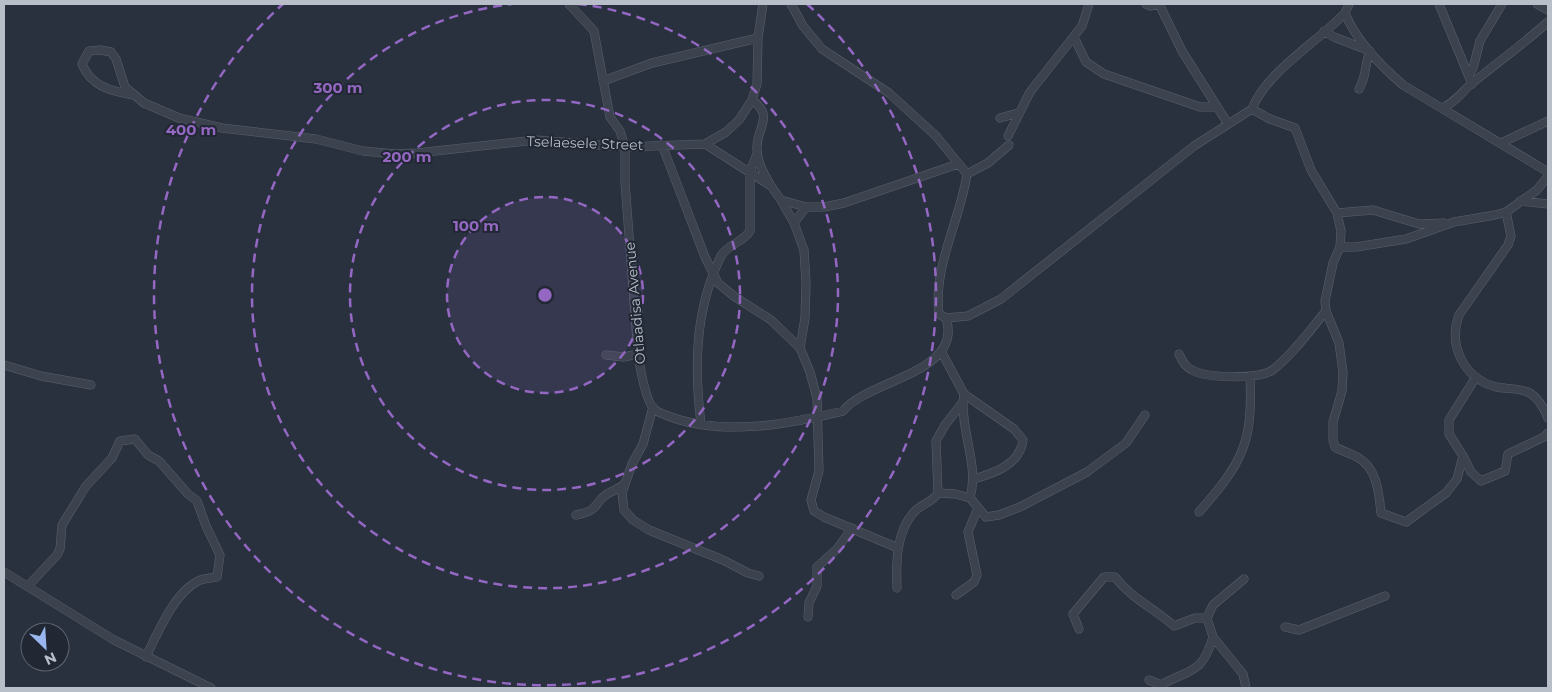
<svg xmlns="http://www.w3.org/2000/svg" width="1552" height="692" viewBox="0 0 1552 692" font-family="Montserrat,sans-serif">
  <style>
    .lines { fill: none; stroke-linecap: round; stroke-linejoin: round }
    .minor-casing { stroke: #5a616c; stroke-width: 9 }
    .minor { stroke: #3c434f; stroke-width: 8 }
    .ring { fill: none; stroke: #9467c3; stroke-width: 2.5; stroke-dasharray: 9 6 }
    .labels { text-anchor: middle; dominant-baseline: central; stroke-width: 4; stroke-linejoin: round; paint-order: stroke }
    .street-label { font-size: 14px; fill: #b9bfc9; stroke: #212834 }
    .centre { fill: #9467c3; stroke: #212834; stroke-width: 2.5 }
    .ring-label { font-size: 15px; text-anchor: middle; font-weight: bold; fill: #9467c3; stroke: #212834; stroke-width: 4; stroke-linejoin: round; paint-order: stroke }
  </style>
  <rect width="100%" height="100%" fill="#29313f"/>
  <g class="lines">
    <defs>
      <path id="minor" d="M569 4 594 31 610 117 620 131 625 147V182L638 354C640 367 645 400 654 409 658 413 664 414 668 416 722 437 789 424 843 411 869 379 964 373 946 318L939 314C933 266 960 221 967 174L936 136 889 93 822 49 803 26 791 4
        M1146 4 1150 6 1161 4
        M1349 4 1345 13C1356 41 1381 66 1403 85L1548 172
        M1439 4 1472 84
        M1537 4 1548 10
        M1160 6 1182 51 1228 124
        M1324 31 1334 37 1370 51C1364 65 1367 77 1359 89
        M1074 37 1086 62 1104 74 1200 107H1217
        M1469 75 1473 68 1480 41 1502 4
        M603 81 652 63 758 38
        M133 95C110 91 91 86 82 64L89 51 100 50 111 52 116 59 125 87 144 103 179 118 222 128 316 139 363 151 395 154 417 153 536 140 625 147 705 144 726 132 739 120 752 100 757 84 758 38 763 4
        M752 100C774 116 758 126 757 146 756 160 763 173 770 184
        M1441 108C1453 105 1462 92 1471 84 1497 63 1523 44 1548 22
        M1252 109 1270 119 1295 128 1311 170 1337 213 1341 231 1340 247 1333 263 1325 301 1326 311 1339 343 1343 372 1342 391 1333 422V440L1335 447C1342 451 1350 453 1357 457 1377 467 1379 493 1381 513L1406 522 1446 493 1457 479 1463 456 1449 434V420L1476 377
        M1000 118 1018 113
        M1008 136 1030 92 1082 26 1089 4
        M1501 143 1548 121
        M705 144 771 186 781 200 806 207H824L844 203 958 164
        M662 145 705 257 718 283 735 297 771 320 800 348
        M967 174 988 163 1009 145
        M781 200 794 223 804 250 806 283 805 318 800 348 810 372 817 398 819 471 811 500 814 511 824 517 898 548
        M1520 201 1548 204
        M1506 212 1511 236 1508 245 1459 315C1448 345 1463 378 1496 387 1506 389 1521 388 1530 393 1539 399 1544 408 1548 418
        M1337 213 1373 210 1419 224 1444 223
        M794 223 806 207
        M1340 247H1356L1406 239 1454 222 1495 215 1506 212 1537 190 1548 176
        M946 318 968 316 1001 299 1194 146 1252 109C1266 72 1319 41 1345 13
        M1179 354C1183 362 1185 367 1194 371 1209 378 1261 380 1274 369 1294 353 1310 330 1326 311
        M606 355 624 357 638 354
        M4 365 41 376 91 385
        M964 394 1014 429 1023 440C1020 465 994 473 974 479
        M963 402C962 435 979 466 970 498
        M653 407 643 444 632 464 622 493 624 510 633 520 649 530 723 560 748 573 759 576
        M701 424C694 366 695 309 721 256 727 245 743 242 750 231V172L757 154
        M1463 456 1471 472 1481 481 1505 471 1508 454 1544 437 1548 433
        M938 493 936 441 945 425 963 402 964 394 942 353
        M1199 512C1243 462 1253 443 1250 376
        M576 515C601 510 592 504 607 494 614 490 619 489 624 484
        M4 572 114 640 211 688
        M1244 579 1213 605 1207 618 1213 637 1243 674 1246 688
        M28 586 57 555 60 549 62 525 86 486 112 458 120 441 135 439 148 455 159 461 188 494 197 501 206 526 220 555 217 577C212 578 204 578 198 581 174 593 157 634 146 657
        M897 588C896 563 896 532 914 512 921 504 932 503 938 493L955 494 970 498 986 517 999 515 1020 507 1087 472 1126 443 1145 415
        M956 595 974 582 977 575 968 532 978 508
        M808 617 809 603 817 586V567L837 549 852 528
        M1285 627 1299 630 1385 596
        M1079 629 1073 614 1104 577H1115C1131 598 1155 609 1174 626L1195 618H1207
        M1149 680 1161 685C1192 668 1202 674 1213 637"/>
    </defs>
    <use href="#minor" class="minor-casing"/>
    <use href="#minor" class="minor"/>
  </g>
  <circle cx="545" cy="295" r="98" fill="#9467c3" fill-opacity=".12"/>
  <g class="ring">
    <circle cx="545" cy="295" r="98"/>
    <circle cx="545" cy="295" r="195"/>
    <path d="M578 4A293 293 0 1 1 512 4"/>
    <path d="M807 4A391 391 0 1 1 283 4"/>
  </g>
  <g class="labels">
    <g class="street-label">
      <text transform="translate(585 143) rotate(2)">Tselaesele Street</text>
      <text transform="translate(635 303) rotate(-95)">Otlaadisa Avenue</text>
    </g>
  </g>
  <circle cx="545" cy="295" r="8" class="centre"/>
  <g class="ring-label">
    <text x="338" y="93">300 m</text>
    <text x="191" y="135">400 m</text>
    <text x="407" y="162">200 m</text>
    <text x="476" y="231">100 m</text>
  </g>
  <rect width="1552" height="692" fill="none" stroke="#b9bfc9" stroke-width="10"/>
  <g transform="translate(45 647) rotate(155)"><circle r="24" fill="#212834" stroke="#5e6470"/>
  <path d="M0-4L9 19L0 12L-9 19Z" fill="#99b6ee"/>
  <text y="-8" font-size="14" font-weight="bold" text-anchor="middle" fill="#b9bfc9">N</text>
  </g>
</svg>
